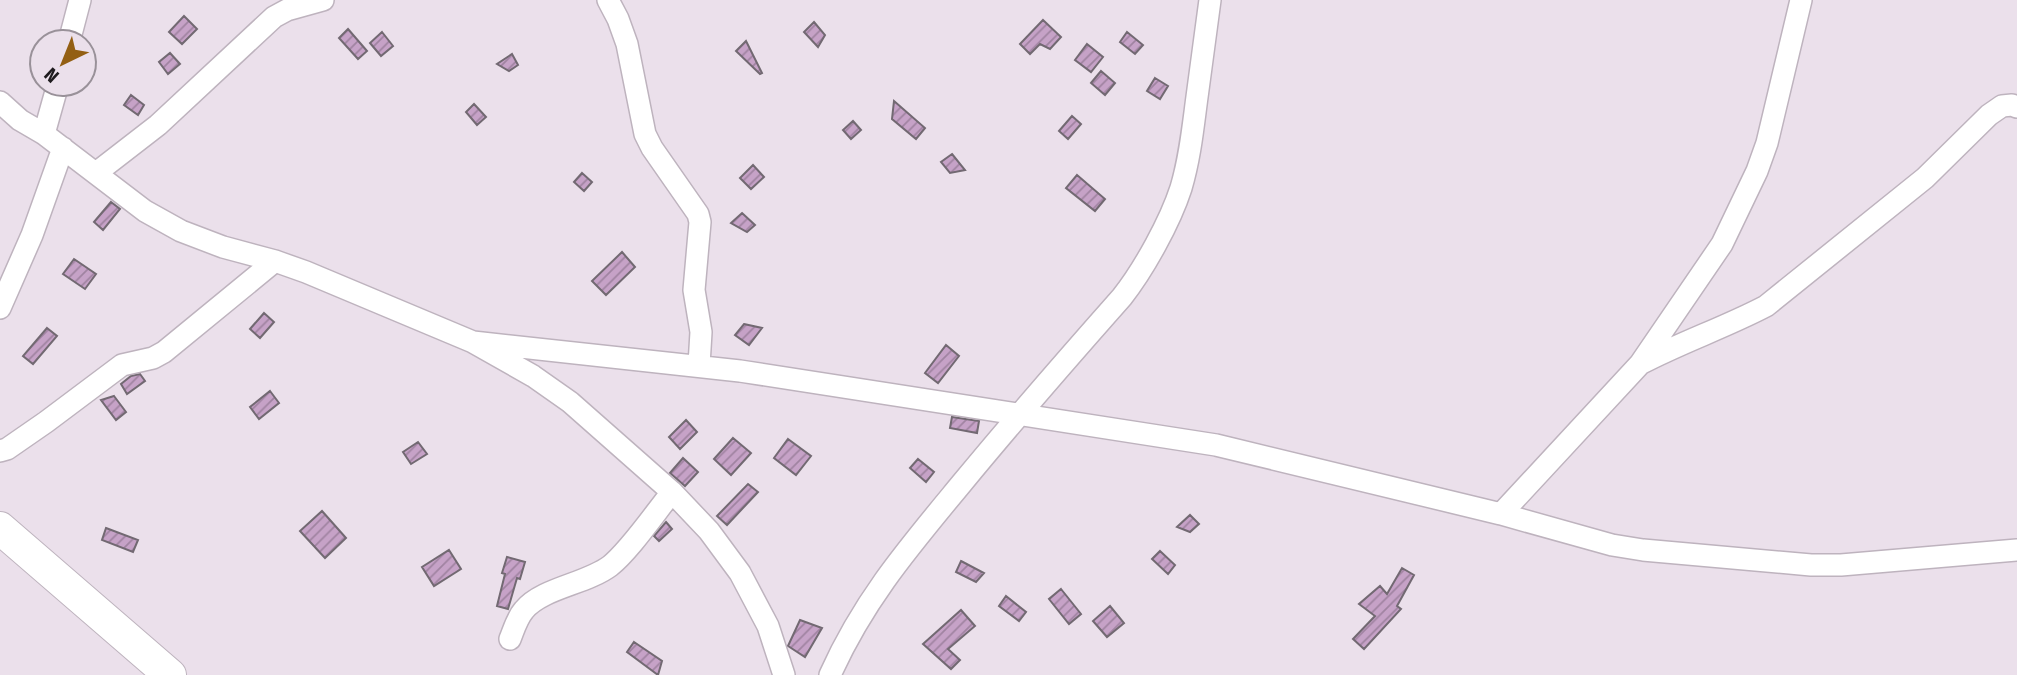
<svg xmlns="http://www.w3.org/2000/svg" width="2017" height="675" viewBox="0 0 2017 675" font-family="'Fira Sans Condensed',sans-serif">
  <style>
    .building { fill: url(#building-hatch); stroke: #726972; stroke-width: 2 }
    .lines { fill: none; stroke-linecap: round; stroke-linejoin: round }
    .minor-casing { stroke: #beb3be; stroke-width: 24 }
    .highway-casing { stroke: #beb3be; stroke-width: 34 }
    .minor { stroke: #fff; stroke-width: 21 }
    .highway { stroke: #fff; stroke-width: 32 }
  </style>
  <defs>
    <pattern id="building-hatch" width="6" height="6" patternUnits="userSpaceOnUse" patternTransform="scale(1.75)"><rect width="6" height="6" fill="#c6a2c7"/><path d="M-1 1l2-2M0 6l6-6M5 7l2-2" fill="none" stroke="#a083a1"/></pattern>
  </defs>
  <rect width="100%" height="100%" fill="#ebe0eb"/>
  <path class="building" d="M184 16 197 29 182 44 169 32Z
    M1043 20 1061 37 1050 49 1040 44 1030 54 1020 44Z
    M814 22 825 35 818 47 804 32Z
    M348 29 367 51 358 59 339 38Z
    M382 32 393 46 381 56 370 43Z
    M1127 32 1143 45 1135 54 1120 42Z
    M746 41 762 73 760 74 736 51Z
    M1087 44 1103 57 1091 72 1075 60Z
    M170 53 180 64 168 74 159 62Z
    M512 54 518 65 509 71 497 64Z
    M1101 71 1115 83 1105 95 1091 83Z
    M1155 78 1168 86 1160 99 1147 91Z
    M131 95 144 105 138 115 124 105Z
    M894 101 925 128 916 139 892 119Z
    M474 104 486 117 477 125 466 112Z
    M1072 116 1081 124 1068 139 1059 131Z
    M853 121 861 130 851 139 843 130Z
    M952 154 965 170 950 173 941 162Z
    M753 165 764 177 751 189 740 178Z
    M582 173 592 182 584 191 574 182Z
    M1077 175 1105 199 1095 211 1066 188Z
    M111 202 120 209 103 230 94 222Z
    M742 213 755 225 747 232 731 223Z
    M622 252 635 267 606 295 592 281Z
    M74 259 96 274 85 289 63 274Z
    M264 313 274 322 260 338 250 329Z
    M744 324 762 328 749 345 735 335Z
    M47 328 57 336 33 364 23 356Z
    M946 345 959 356 938 383 925 373Z
    M140 374 145 381 127 394 121 384 131 376Z
    M270 391 279 403 259 419 250 407Z
    M114 396 126 412 116 420 101 400Z
    M952 417 979 421 977 433 950 428Z
    M686 420 697 432 680 449 669 437Z
    M733 438 751 453 731 475 714 459Z
    M788 439 811 456 796 475 774 458Z
    M418 442 427 454 411 464 403 452Z
    M683 458 698 472 685 486 670 473Z
    M918 459 934 472 926 482 910 468Z
    M748 484 758 492 727 525 717 516Z
    M322 511 346 538 325 558 300 531Z
    M1190 515 1199 524 1190 532 1177 527Z
    M666 522 672 529 659 541 654 536Z
    M106 528 138 540 133 552 102 540Z
    M449 550 461 569 434 586 422 567Z
    M1160 551 1175 565 1168 574 1152 559Z
    M507 557 525 562 520 579 517 578 508 609 497 606 505 574 502 573Z
    M961 561 984 573 976 582 956 572Z
    M1402 568 1414 575 1397 606 1401 609 1364 649 1353 639 1375 616 1359 604 1380 586 1387 594Z
    M1061 589 1081 614 1069 624 1049 599Z
    M1006 596 1026 612 1019 621 999 606Z
    M1110 606 1124 623 1107 637 1093 621Z
    M961 610 975 626 948 649 960 660 951 669 923 644Z
    M800 620 822 628 805 657 788 646Z
    M634 642 662 661 658 675 627 652Z"/>
  <g class="lines">
    <defs>
      <path id="minor" d="M608 0 618 19 627 44 645 134 652 148 698 214 700 222 694 290 701 332 699 365
        M69 42 80 0
        M0 102 20 120 44 134 145 211 181 231 223 247 275 261 306 272 473 342 533 376 570 402 672 492 709 531 740 573 768 626 784 675
        M44 134 58 84
        M96 173 158 125 274 17 287 10 323 0
        M0 308 32 235 63 148
        M473 342 740 371 1216 445 1501 514 1612 545 1643 550 1811 565H1841L2017 550
        M1642 363C1682 342 1726 327 1766 306L1925 178 1989 115 2002 106 2012 105 2017 107
        M0 451 7 449 46 422 122 365 153 358 164 352 275 261
        M1501 514 1640 364 1722 244 1757 171 1767 143 1801 0
        M510 639C514 629 517 618 524 610 542 588 586 584 610 566 630 550 655 513 672 492
        M830 675C864 599 910 546 962 483 1014 420 1068 358 1122 297 1144 269 1170 222 1181 188 1190 158 1193 127 1197 97 1201 65 1206 32 1210 0"/>
      <path id="highway" d="M0 528 170 675"/>
    </defs>
    <use href="#minor" class="minor-casing"/>
    <use href="#highway" class="highway-casing"/>
    <use href="#minor" class="minor"/>
    <use href="#highway" class="highway"/>
  </g>
  <g transform="translate(63 63) rotate(223)"><circle r="33" fill="#ebe0eb" stroke="#999199" stroke-width="2"/>
  <path d="M0-5L12 26L0 18L-12 26Z" fill="#935f13"/>
  <text y="-10" font-size="19" font-weight="bold" text-anchor="middle" fill="#1e1b1e">N</text>
  </g>
</svg>
